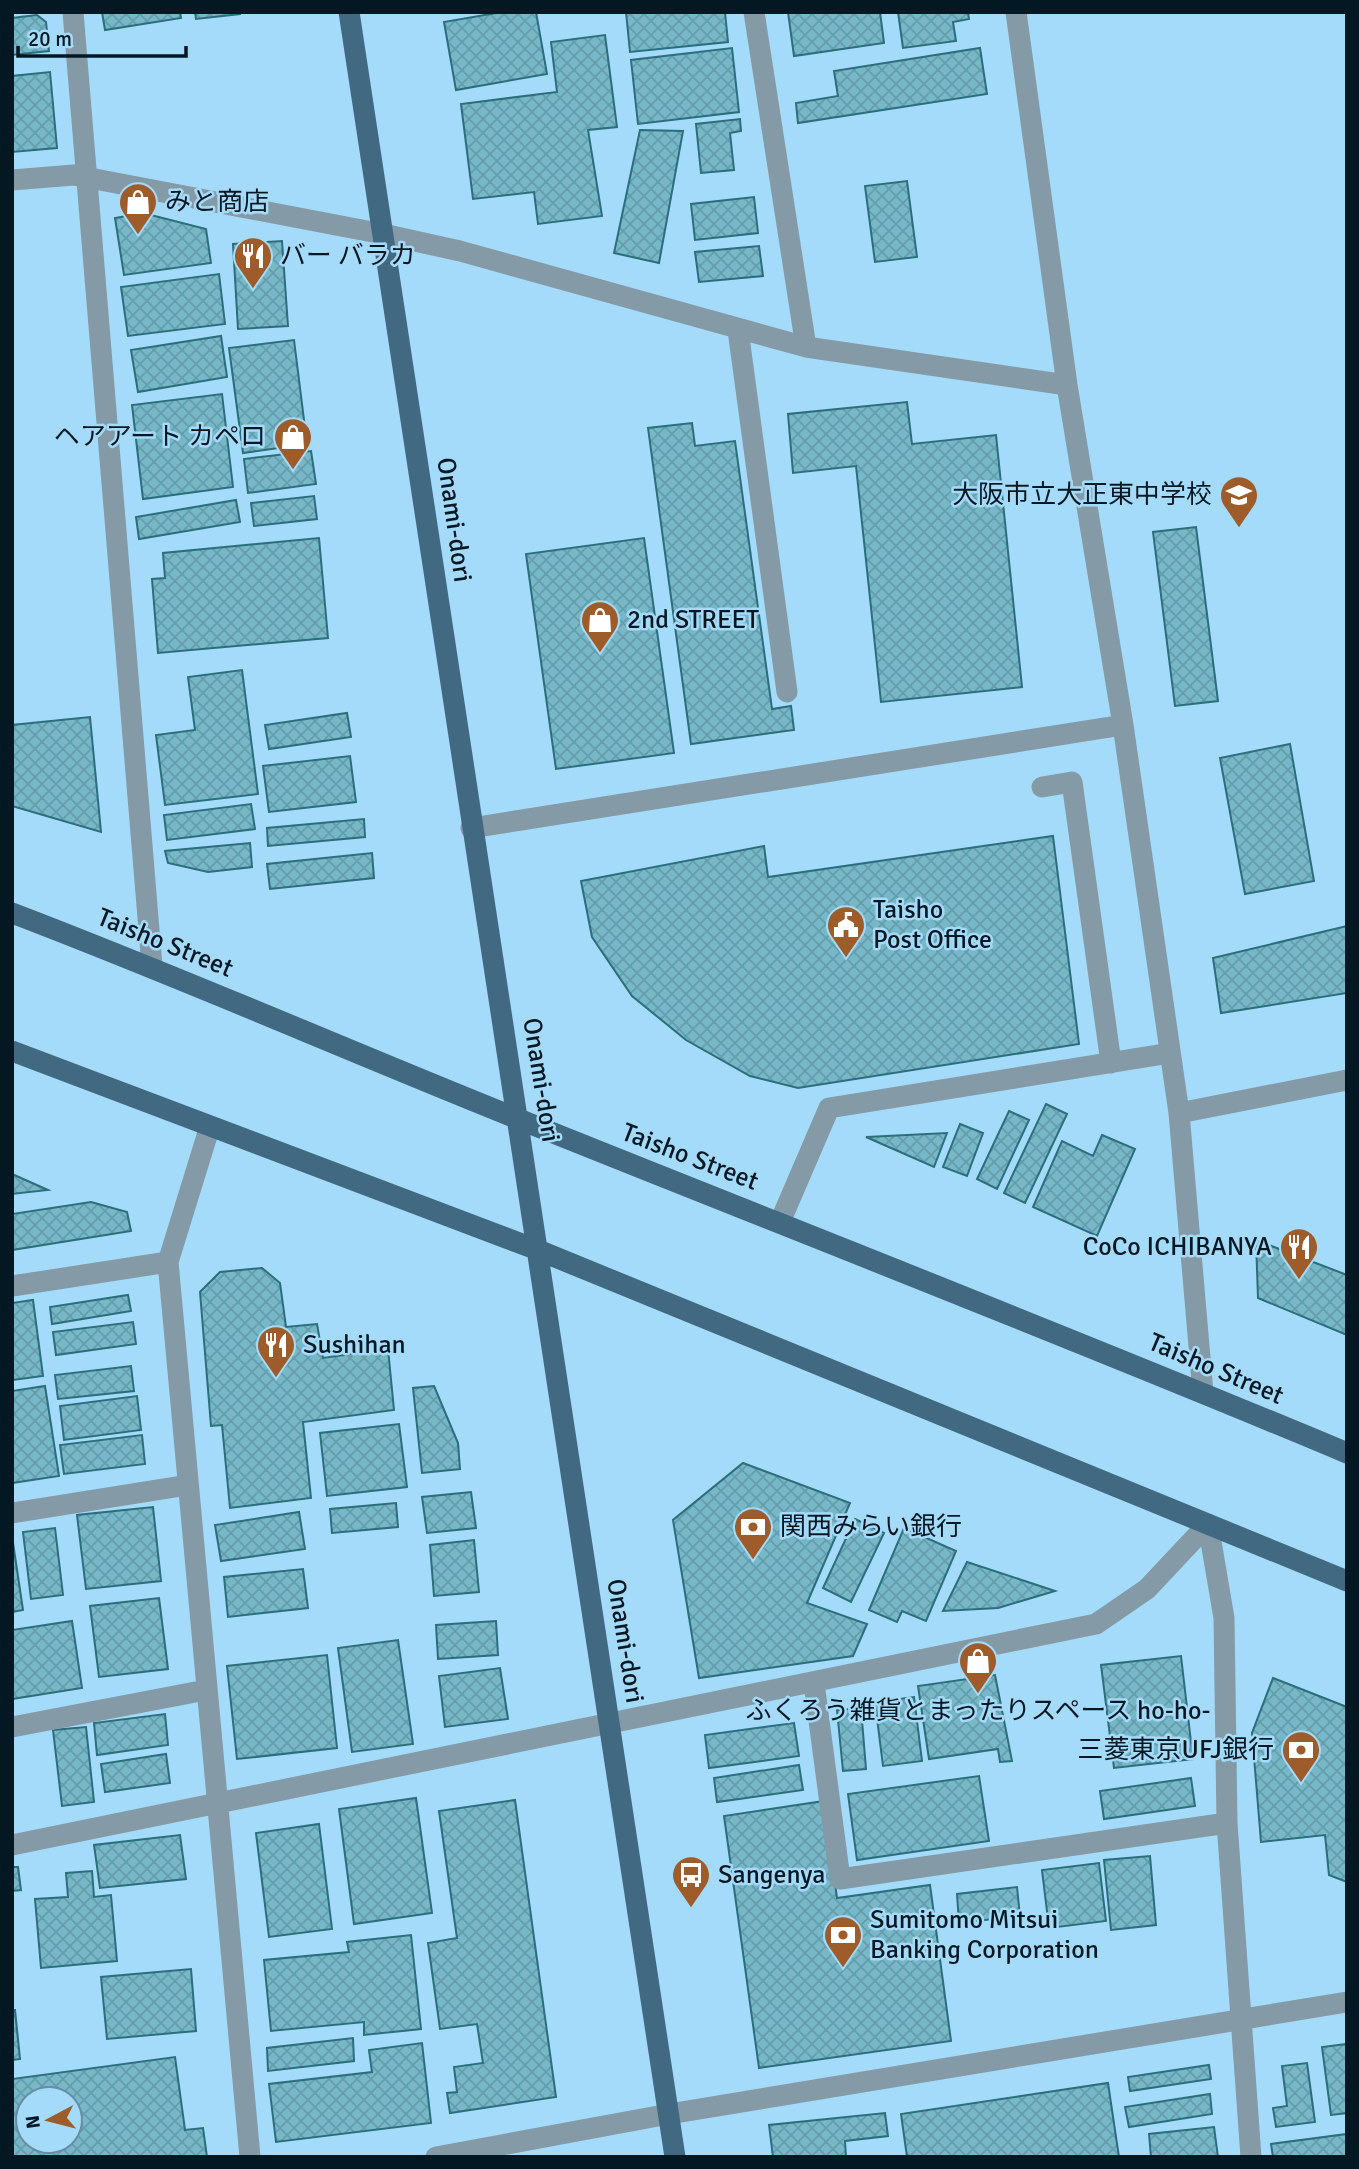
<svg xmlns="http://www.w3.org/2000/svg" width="1359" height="2169" viewBox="0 0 1359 2169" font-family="Signika,'Noto Sans JP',sans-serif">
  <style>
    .building { fill: url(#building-cross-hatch); stroke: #2b6e7c; stroke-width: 2; fill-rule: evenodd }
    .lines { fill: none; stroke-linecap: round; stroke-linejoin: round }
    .minor { stroke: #849aa7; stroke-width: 21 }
    .major { stroke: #416a82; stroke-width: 21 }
    .labels { text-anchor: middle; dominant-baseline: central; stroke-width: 5; stroke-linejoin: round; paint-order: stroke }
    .poi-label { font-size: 26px; fill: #041823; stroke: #a5dbfa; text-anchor: start }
    .street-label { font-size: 26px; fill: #041823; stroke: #a5dbfa }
  </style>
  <defs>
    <pattern id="building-cross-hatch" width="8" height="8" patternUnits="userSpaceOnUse" patternTransform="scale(1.75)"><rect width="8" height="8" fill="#77b8c8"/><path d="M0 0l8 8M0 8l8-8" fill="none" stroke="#659dac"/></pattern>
  </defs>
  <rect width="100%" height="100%" fill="#a5dbfa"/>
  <path class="building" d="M102 12H180L181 18 105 30Z
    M195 12H240V14L196 19Z
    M502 12H536L547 74 456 90 444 22Z
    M626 12H725L728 42 630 52Z
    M788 12H880L884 43 794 56Z
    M898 12H968L969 19 953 22 956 41 903 48Z
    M37 15 46 22 49 51 12 55V18Z
    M605 35 617 127 588 130 602 216 538 224 534 192 473 199 461 104 557 92 551 42Z
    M732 48 739 112 638 124 631 60Z
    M980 48 987 94 798 123 796 103 838 96 834 71Z
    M50 72 57 148 12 152V76Z
    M740 119 741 131 730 133 734 170 701 173 696 124Z
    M640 130 683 131 659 263 614 253Z
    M907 181 917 257 875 262 865 186Z
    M754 197 758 233 695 240 691 204Z
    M143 213 206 229 211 263 124 275 115 218Z
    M282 241 288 326 238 329 233 244Z
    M759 246 763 276 699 282 695 252Z
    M219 274 225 324 128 336 121 287Z
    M221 336 227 377 138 392 131 350Z
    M294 340 307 444 243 453 229 348Z
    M222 394 233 487 143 499 132 405Z
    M907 402 912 444 996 435 1022 687 881 702 856 466 793 473 788 414Z
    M692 423 695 446 735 441 772 709 791 706 794 730 691 744 648 428Z
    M311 451 316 484 248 493 244 459Z
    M314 496 317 519 254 526 251 503Z
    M236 500 240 522 139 539 136 517Z
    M1196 527 1218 701 1175 706 1153 532Z
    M319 538 328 638 158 653 152 579 165 578 163 553Z
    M644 538 674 753 556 769 526 554Z
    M242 670 258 794 165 805 156 735 195 730 188 677Z
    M347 713 351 737 269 749 265 725Z
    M90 717 101 832 12 806V725Z
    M1290 744 1314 881 1245 894 1220 758Z
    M350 756 356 802 269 812 263 766Z
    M251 804 255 829 167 840 164 815Z
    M364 819 365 837 268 846 267 828Z
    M1053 836 1079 1044 798 1088 750 1076 686 1040 632 996 592 937 581 881 764 846 768 877Z
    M250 843 252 867 208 872 168 863 165 851Z
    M372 853 374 878 270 889 267 864Z
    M1347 926V993L1221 1013 1213 958Z
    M1046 1104 1067 1114 1025 1203 1004 1193Z
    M1009 1111 1029 1120 997 1189 977 1179Z
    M960 1124 983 1133 967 1176 943 1167Z
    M947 1133 934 1167 866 1137Z
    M1102 1135 1135 1149 1097 1236 1033 1207 1062 1141 1093 1156Z
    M12 1174 48 1190 12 1194Z
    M91 1202 127 1212 131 1231 12 1250V1214Z
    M1256 1240 1347 1275V1335L1258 1298Z
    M262 1268 280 1283 286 1327 317 1324 323 1358 388 1349 394 1410 303 1422 311 1498 230 1508 222 1425 211 1426 200 1292 220 1272Z
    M128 1295 131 1311 52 1324 50 1307Z
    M33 1300 43 1376 12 1380V1303Z
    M133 1322 136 1344 56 1355 53 1332Z
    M131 1366 134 1391 58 1399 55 1375Z
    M45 1386 59 1476 12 1483V1391Z
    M434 1386 458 1443 460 1469 422 1473 413 1388Z
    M137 1396 141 1430 64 1440 60 1406Z
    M399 1424 407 1487 327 1496 320 1433Z
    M142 1435 145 1464 64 1474 60 1445Z
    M743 1463 850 1503 807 1603 867 1624 853 1656 699 1678 673 1520Z
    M471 1492 476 1528 427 1533 422 1497Z
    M396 1503 398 1527 332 1533 330 1509Z
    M153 1507 161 1581 86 1589 77 1515Z
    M299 1512 305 1549 221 1561 215 1525Z
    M855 1519 884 1533 851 1602 823 1588Z
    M55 1528 63 1595 31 1599 23 1532Z
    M904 1528 956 1551 926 1621 902 1611 897 1622 869 1610Z
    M12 1536 23 1610 12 1612Z
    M474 1540 479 1592 434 1596 430 1545Z
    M967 1562 1055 1591 998 1608 943 1611Z
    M303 1569 308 1608 228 1617 224 1577Z
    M159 1598 168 1669 99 1677 90 1606Z
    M72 1621 82 1688 12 1699V1630Z
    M496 1621 498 1655 438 1659 436 1625Z
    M398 1640 413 1744 352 1752 338 1648Z
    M327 1655 337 1748 237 1759 227 1666Z
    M1181 1656 1193 1759 1114 1768 1101 1665Z
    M500 1668 508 1719 445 1727 439 1676Z
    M995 1675 1012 1761 1000 1762 998 1749 929 1759 918 1686Z
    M1273 1678 1347 1707V1882L1329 1875 1325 1835 1261 1842 1252 1733Z
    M914 1697 922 1761 883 1766 875 1702Z
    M861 1708 866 1769 843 1771 837 1710Z
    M165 1714 168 1745 97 1755 94 1723Z
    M794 1723 799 1756 709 1768 705 1735Z
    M86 1727 94 1802 62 1806 53 1730Z
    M166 1754 170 1783 105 1792 101 1764Z
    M799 1765 803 1790 717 1802 714 1778Z
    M979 1776 989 1841 857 1860 848 1794Z
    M1191 1778 1195 1806 1104 1819 1100 1791Z
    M416 1798 432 1913 354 1924 339 1809Z
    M515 1800 556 2097 450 2113 447 2093 457 2092 454 2067 483 2063 477 2024 440 2029 428 1943 457 1938 439 1811Z
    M824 1801 837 1898 930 1885 951 2041 759 2068 724 1816Z
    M319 1824 332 1929 269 1937 256 1833Z
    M180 1835 186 1879 100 1888 94 1845Z
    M1150 1856 1156 1925 1111 1930 1104 1860Z
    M1099 1863 1106 1921 1049 1928 1042 1870Z
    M12 1867H18L21 1890 12 1891Z
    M92 1871 94 1897 111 1895 117 1961 41 1968 35 1899 68 1897 66 1873Z
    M1017 1887 1020 1916 959 1923 957 1894Z
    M411 1935 421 2029 364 2035V2022L271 2031 264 1960 349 1952 347 1942Z
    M191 1969 196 2031 107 2039 101 1977Z
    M12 2010H15L20 2059 12 2060Z
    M353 2038 354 2061 268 2071 267 2048Z
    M422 2043 431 2123 276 2142 269 2084 372 2072 369 2050Z
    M1347 2044V2113L1331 2115 1322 2047Z
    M175 2057 185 2130 203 2128 207 2157H12V2079ZM28 2099H70V2141H28Z
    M1307 2063 1315 2122 1276 2127 1273 2108 1287 2106 1282 2066Z
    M1209 2065 1211 2079 1130 2091 1128 2077Z
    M1108 2083 1119 2157H907L901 2114Z
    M1210 2094 1212 2114 1129 2127 1125 2107Z
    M885 2113 888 2136 845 2141 846 2157H773L769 2125Z
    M1214 2127 1218 2157H1151L1149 2134Z
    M1347 2134V2157H1273L1271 2144Z"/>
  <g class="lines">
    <path class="minor" d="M73 12 152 966
      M754 12 806 347
      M1016 12 1067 385 1123 725 1179 1113 1203 1393
      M12 180 74 175 383 234 460 251 806 347 1067 385
      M738 330 787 692
      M1042 787 1072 782 1111 1063
      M471 828 1123 725
      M1179 1113 1347 1080
      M210 1126 168 1262 250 2157
      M780 1222 829 1108 1170 1053
      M12 1286 168 1262
      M12 1513 188 1485
      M1208 1524 1224 1618 1227 1823 1251 2157
      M814 1683 840 1879 1227 1823
      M12 1727 206 1690
      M12 1845 1096 1624 1147 1589 1208 1524
      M436 2157 669 2114 1347 2002"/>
    <path class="major" d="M349 12 675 2157
      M12 913C183 978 351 1052 521 1120 797 1231 1073 1338 1347 1453
      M12 1051 538 1250 1347 1581"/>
  </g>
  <defs>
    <symbol id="shop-pin" viewBox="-11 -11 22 30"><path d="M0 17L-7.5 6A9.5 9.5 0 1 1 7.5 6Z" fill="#9e5c2a" stroke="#a5dbfa"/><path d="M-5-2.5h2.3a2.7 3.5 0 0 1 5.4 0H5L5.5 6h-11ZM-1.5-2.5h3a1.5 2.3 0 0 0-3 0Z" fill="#fff"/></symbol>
    <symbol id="restaurant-pin" viewBox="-11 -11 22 30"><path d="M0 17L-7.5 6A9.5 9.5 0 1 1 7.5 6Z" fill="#9e5c2a" stroke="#a5dbfa"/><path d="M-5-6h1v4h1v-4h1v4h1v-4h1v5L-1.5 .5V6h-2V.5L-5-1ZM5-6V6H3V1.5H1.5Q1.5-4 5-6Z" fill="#fff"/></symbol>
    <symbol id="school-pin" viewBox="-11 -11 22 30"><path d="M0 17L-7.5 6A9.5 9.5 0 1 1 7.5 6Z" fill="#9e5c2a" stroke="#a5dbfa"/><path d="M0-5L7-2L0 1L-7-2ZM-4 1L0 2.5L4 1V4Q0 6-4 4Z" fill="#fff"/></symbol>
    <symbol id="civic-pin" viewBox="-11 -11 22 30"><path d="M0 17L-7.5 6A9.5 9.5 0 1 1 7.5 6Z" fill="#9e5c2a" stroke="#a5dbfa"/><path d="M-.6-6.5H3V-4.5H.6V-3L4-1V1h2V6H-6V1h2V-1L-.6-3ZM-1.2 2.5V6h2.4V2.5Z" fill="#fff"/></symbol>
    <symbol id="bank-pin" viewBox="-11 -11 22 30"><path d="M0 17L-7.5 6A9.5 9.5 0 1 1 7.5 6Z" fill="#9e5c2a" stroke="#a5dbfa"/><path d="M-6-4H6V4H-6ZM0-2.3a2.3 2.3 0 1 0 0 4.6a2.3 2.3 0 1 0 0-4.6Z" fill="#fff"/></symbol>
    <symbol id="bus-pin" viewBox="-11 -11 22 30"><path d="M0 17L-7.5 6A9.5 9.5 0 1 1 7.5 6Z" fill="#9e5c2a" stroke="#a5dbfa"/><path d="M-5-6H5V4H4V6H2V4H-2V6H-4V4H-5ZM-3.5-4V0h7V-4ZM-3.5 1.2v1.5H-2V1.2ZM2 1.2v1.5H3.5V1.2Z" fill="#fff"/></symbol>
  </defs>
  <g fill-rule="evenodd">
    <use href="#shop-pin" x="116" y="180" width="44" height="60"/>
    <use href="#restaurant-pin" x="231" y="234" width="44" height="60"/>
    <use href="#shop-pin" x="271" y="415" width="44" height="60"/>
    <use href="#school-pin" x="1217" y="473" width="44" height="60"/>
    <use href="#shop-pin" x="578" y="598" width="44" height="60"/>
    <use href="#civic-pin" x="824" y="903" width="44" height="60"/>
    <use href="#restaurant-pin" x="1277" y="1225" width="44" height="60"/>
    <use href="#restaurant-pin" x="254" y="1323" width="44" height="60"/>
    <use href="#bank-pin" x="731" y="1505" width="44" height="60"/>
    <use href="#shop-pin" x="956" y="1639" width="44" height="60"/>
    <use href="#bank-pin" x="1279" y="1728" width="44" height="60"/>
    <use href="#bus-pin" x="669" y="1853" width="44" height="60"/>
    <use href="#bank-pin" x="821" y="1913" width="44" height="60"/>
  </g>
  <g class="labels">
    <g class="poi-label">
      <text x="165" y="202">みと商店</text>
      <text x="280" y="256">バー バラカ</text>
      <text x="266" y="437" text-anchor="end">ヘアアート カペロ</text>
      <text x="1212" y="495" text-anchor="end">大阪市立大正東中学校</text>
      <text x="627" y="620">2nd STREET</text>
      <text x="873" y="910">Taisho<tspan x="873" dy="30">Post Office</tspan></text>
      <text x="1272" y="1247" text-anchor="end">CoCo ICHIBANYA</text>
      <text x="303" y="1345">Sushihan</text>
      <text x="780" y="1527">関西みらい銀行</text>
      <text x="978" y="1711" text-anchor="middle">ふくろう雑貨とまったりスペース ho-ho-</text>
      <text x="1274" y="1750" text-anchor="end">三菱東京UFJ銀行</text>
      <text x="718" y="1875">Sangenya</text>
      <text x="870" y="1920">Sumitomo Mitsui<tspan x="870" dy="30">Banking Corporation</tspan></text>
    </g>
    <g class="street-label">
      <text transform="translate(454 520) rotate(82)">Onami-dori</text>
      <text transform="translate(165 943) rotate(22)">Taisho Street</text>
      <text transform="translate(541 1080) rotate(81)">Onami-dori</text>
      <text transform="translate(690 1157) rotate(21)">Taisho Street</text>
      <text transform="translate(1216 1369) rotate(23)">Taisho Street</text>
      <text transform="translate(625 1641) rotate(81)">Onami-dori</text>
    </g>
  </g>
  <rect width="1359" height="2169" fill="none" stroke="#041823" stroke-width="28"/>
  <g transform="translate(49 2120) rotate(263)"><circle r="33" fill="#a5dbfa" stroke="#658da4" stroke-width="2"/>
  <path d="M0-5L12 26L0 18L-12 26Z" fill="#9e5c2a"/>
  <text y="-10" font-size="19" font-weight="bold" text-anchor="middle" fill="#041823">N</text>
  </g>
  <path d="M18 46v10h168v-10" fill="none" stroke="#041823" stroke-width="3.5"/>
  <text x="28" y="46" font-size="21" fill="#041823" stroke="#a5dbfa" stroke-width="5" paint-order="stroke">20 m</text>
</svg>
